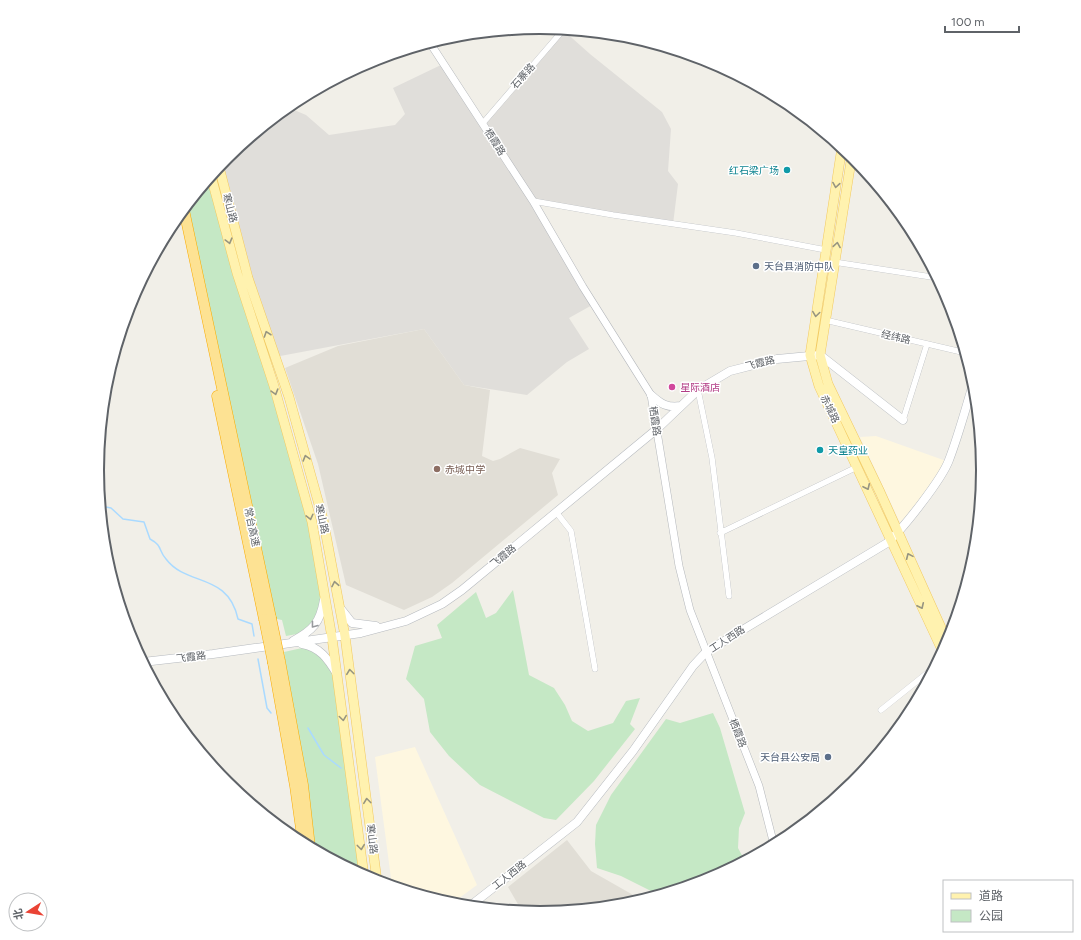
<svg xmlns="http://www.w3.org/2000/svg" width="1081" height="940" viewBox="0 0 1081 940" font-family="Figtree,'Noto Sans SC',sans-serif">
  <style>
    .commercial { fill: #fef7e0 }
    .industrial { fill: #e0deda }
    .education { fill: #e1ded6 }
    .green { fill: #c5e8c5 }
    .lines { fill: none; stroke-linecap: round; stroke-linejoin: round }
    .stream { stroke: #aadaff; stroke-width: 1.5 }
    .minor-casing { stroke: #b5b8bc; stroke-width: 6 }
    .tertiary-casing { stroke: #b5b8bc; stroke-width: 8 }
    .secondary-casing { stroke: #b6babf; stroke-width: 9 }
    .primary-casing { stroke: #f2c960; stroke-width: 10 }
    .motorway-casing { stroke: #f9ab00; stroke-width: 11 }
    .minor { stroke: #fff; stroke-width: 5.5 }
    .tertiary { stroke: #fff; stroke-width: 7 }
    .secondary { stroke: #fff; stroke-width: 8 }
    .primary { stroke: #fff2af; stroke-width: 9 }
    .motorway { stroke: #fde293; stroke-width: 10 }
    .motorway-bridge-casing { stroke: #f9ab00; stroke-width: 11; stroke-linecap: butt }
    .motorway-bridge { stroke: #fde293; stroke-width: 10 }
    .oneway { stroke: #979581 }
    .oneway2 { stroke: #979a9d }
    .culture-dot { fill: #0f9aa8; stroke: #fff; stroke-width: 1.5 }
    .service-dot { fill: #5c6f8a; stroke: #fff; stroke-width: 1.5 }
    .hotel-dot { fill: #d1479c; stroke: #fff; stroke-width: 1.5 }
    .education-dot { fill: #8d6e63; stroke: #fff; stroke-width: 1.5 }
    .labels { text-anchor: middle; dominant-baseline: central; stroke-width: 3; stroke-linejoin: round; paint-order: stroke }
    .street-label { font-size: 10px; fill: #5f6368; stroke: #fff }
    .culture-label { font-size: 10px; fill: #0d838f; stroke: #fff; text-anchor: end }
    .service-label { font-size: 10px; fill: #4e5e75; stroke: #fff; text-anchor: start }
    .hotel-label { font-size: 10px; fill: #b23c85; stroke: #fff; text-anchor: start }
    .education-label { font-size: 10px; fill: #785e54; stroke: #fff; text-anchor: start }
    .rim { fill: none; stroke: #5f6368; stroke-width: 2 }
  </style>
  <rect width="100%" height="100%" fill="#f1efe8"/>
  <path class="commercial" d="M876 436 949 462 902 527 860 437Z
    M415 747 477 885 451 904 392 886 375 757Z"/>
  <path class="industrial" d="M563 30 590 54 662 112 671 129 668 171 678 184 673 224 533 201 594 304 569 318 589 349 567 362 527 395 464 385 424 329 275 357 219 167 227 157 287 107 306 115 329 135 395 125 405 114 393 88 443 64 483 123Z"/>
  <path class="education" d="M424 329 464 385 490 390 482 456 493 461 500 459 520 448 560 459 552 473 558 495 452 583 432 597 404 610 346 585 318 464 285 368 338 346Z
    M567 840 591 871 642 900 627 905 540 913 513 910 519 906 508 887Z"/>
  <path class="green" d="M211 176 293 454 325 597 322 612 303 635 297 634 286 636 282 620 271 618 184 210Z
    M513 590 529 675 554 688 565 705 572 721 588 731 613 723 626 701 640 698 630 724 635 729 594 781 556 820 544 818 480 785 449 756 430 732 424 699 406 679 415 646 442 638 437 625 476 592 486 618 496 613Z
    M311 646 337 674 364 876 310 847 284 652Z
    M713 713 720 728 745 813 739 828 738 848 745 861 710 879 659 895 621 876 597 868 595 844 596 825 611 795 666 719 680 723Z"/>
  <g class="lines">
    <path class="stream" d="M101 506 111 508 123 519 144 522 150 539C163 546 158 550 166 559 187 587 228 572 238 619L252 624 254 636
      M258 659 267 708 271 713
      M308 728 324 755 341 768"/>
    <defs>
      <path id="minor" d="M483 123 564 29
        M533 201 613 215 736 233 826 250
        M834 262 938 278
        M825 320 966 353
        M959 351 962 340
        M698 390 712 458 729 596
        M903 420 927 344
        M556 512 571 531 595 669
        M720 533 857 467
        M881 710 936 666"/>
      <path id="tertiary" d="M430 43 533 201 583 287 651 395 679 566 690 610 759 786 774 845"/>
      <path id="secondary" d="M651 395C661 404 667 408 681 406
        M341 609 352 623 376 626
        M293 641C313 630 320 623 324 600
        M302 644C320 647 328 659 337 674
        M143 662 213 654 361 633 406 621 442 604 462 590 657 429 698 390 730 371 777 359 820 355 903 420
        M470 906 577 822 633 751 693 666 706 652 887 543C903 529 942 479 949 460 959 434 966 407 974 381"/>
      <path id="primary" d="M842 147 810 355 819 386 943 652
        M852 155 820 355 828 384 880 492 948 643
        M219 167 248 278 289 397 323 519 345 636 377 881
        M211 176 237 273 274 386 312 522 332 638 364 876"/>
      <path id="motorway" d="M184 210 271 618
        M217 396 264 619
        M280 661 303 785 310 847
        M273 663 295 786 303 843"/>
    </defs>
    <use href="#minor" class="minor-casing"/>
    <use href="#tertiary" class="tertiary-casing"/>
    <use href="#secondary" class="secondary-casing"/>
    <use href="#primary" class="primary-casing"/>
    <use href="#motorway" class="motorway-casing"/>
    <use href="#minor" class="minor"/>
    <use href="#tertiary" class="tertiary"/>
    <use href="#secondary" class="secondary"/>
    <use href="#primary" class="primary"/>
    <use href="#motorway" class="motorway"/>
    <defs>
      <path id="motorway-bridge" d="M271 618 280 661
        M264 619 273 663"/>
    </defs>
    <use href="#motorway-bridge" class="motorway-bridge-casing"/>
    <use href="#motorway-bridge" class="motorway-bridge"/>
  </g>
  <defs><path id="oneway-chevron" d="M-2-3.5L2.5 0L-2 3.5" fill="none" stroke-width="1.6" stroke-linecap="round" stroke-linejoin="round"/></defs>
  <g class="oneway">
    <use href="#oneway-chevron" transform="translate(836 185) rotate(99)"/>
    <use href="#oneway-chevron" transform="translate(229 241) rotate(75)"/>
    <use href="#oneway-chevron" transform="translate(837 245) rotate(-81)"/>
    <use href="#oneway-chevron" transform="translate(816 314) rotate(98)"/>
    <use href="#oneway-chevron" transform="translate(267 334) rotate(-109)"/>
    <use href="#oneway-chevron" transform="translate(275 392) rotate(74)"/>
    <use href="#oneway-chevron" transform="translate(306 458) rotate(-106)"/>
    <use href="#oneway-chevron" transform="translate(867 487) rotate(65)"/>
    <use href="#oneway-chevron" transform="translate(310 517) rotate(76)"/>
    <use href="#oneway-chevron" transform="translate(909 556) rotate(-114)"/>
    <use href="#oneway-chevron" transform="translate(335 584) rotate(-101)"/>
    <use href="#oneway-chevron" transform="translate(921 606) rotate(65)"/>
    <use href="#oneway-chevron" transform="translate(350 672) rotate(-97)"/>
    <use href="#oneway-chevron" transform="translate(343 718) rotate(82)"/>
    <use href="#oneway-chevron" transform="translate(367 801) rotate(-97)"/>
    <use href="#oneway-chevron" transform="translate(361 847) rotate(83)"/>
  </g>
  <use class="oneway2" href="#oneway-chevron" transform="translate(314 625) rotate(128)"/>
  <g class="culture-dot">
    <circle cx="787" cy="170" r="4"/>
    <circle cx="820" cy="450" r="4"/>
  </g>
  <g class="service-dot">
    <circle cx="756" cy="266" r="4"/>
    <circle cx="828" cy="757" r="4"/>
  </g>
  <circle class="hotel-dot" cx="672" cy="387" r="4"/>
  <circle class="education-dot" cx="437" cy="469" r="4"/>
  <g class="labels">
    <g class="street-label">
      <text transform="translate(523 76) rotate(-49)">石寨路</text>
      <text transform="translate(495 142) rotate(58)">栖霞路</text>
      <text transform="translate(230 208) rotate(75)">寒山路</text>
      <text transform="translate(896 337) rotate(13)">经纬路</text>
      <text transform="translate(760 363) rotate(-14)">飞霞路</text>
      <text transform="translate(830 409) rotate(64)">赤城路</text>
      <text transform="translate(655 421) rotate(81)">栖霞路</text>
      <text transform="translate(322 519) rotate(77)">寒山路</text>
      <text transform="translate(252 527) rotate(78)">常台高速</text>
      <text transform="translate(503 556) rotate(-40)">飞霞路</text>
      <text transform="translate(727 639) rotate(-33)">工人西路</text>
      <text transform="translate(191 657) rotate(-7)">飞霞路</text>
      <text transform="translate(738 733) rotate(69)">栖霞路</text>
      <text transform="translate(372 839) rotate(83)">寒山路</text>
      <text transform="translate(509 875) rotate(-38)">工人西路</text>
    </g>
    <g class="culture-label">
      <text x="779" y="170">红石梁广场</text>
      <text x="828" y="450" text-anchor="start">天皇药业</text>
    </g>
    <g class="service-label">
      <text x="764" y="266">天台县消防中队</text>
      <text x="820" y="757" text-anchor="end">天台县公安局</text>
    </g>
    <g class="hotel-label">
      <text x="680" y="387">星际酒店</text>
    </g>
    <g class="education-label">
      <text x="445" y="469">赤城中学</text>
    </g>
  </g>
  <path d="M0 0H1081V940H0ZM104 470a436 436 0 1 1 872 0a436 436 0 1 1-872 0Z" fill="#fff" fill-rule="evenodd"/>
  <path class="rim" d="M104 470a436 436 0 1 1 872 0a436 436 0 1 1-872 0Z"/>
  <rect x="943" y="880" width="130" height="52" fill="#ffffff" stroke="#bfc1c3"/>
  <rect x="951" y="893" width="20" height="6" fill="#fff2af" stroke="#bfc1c3"/>
  <text x="979" y="900" font-size="12" fill="#5f6368">道路</text>
  <rect x="951" y="910" width="20" height="12" fill="#c5e8c5" stroke="#bfc1c3"/>
  <text x="979" y="920" font-size="12" fill="#5f6368">公园</text>
  <g transform="translate(28 912) rotate(258)"><circle r="19" fill="#ffffff" stroke="#bfc1c3"/>
  <path d="M0-3L7 15L0 10L-7 15Z" fill="#ea4335"/>
  <text y="-6" font-size="11" font-weight="bold" text-anchor="middle" fill="#5f6368">北</text>
  </g>
  <path d="M945 26v6h74v-6" fill="none" stroke="#5f6368" stroke-width="2"/>
  <text x="951" y="26" font-size="12" fill="#5f6368" stroke="#ffffff" stroke-width="3" paint-order="stroke">100 m</text>
</svg>
